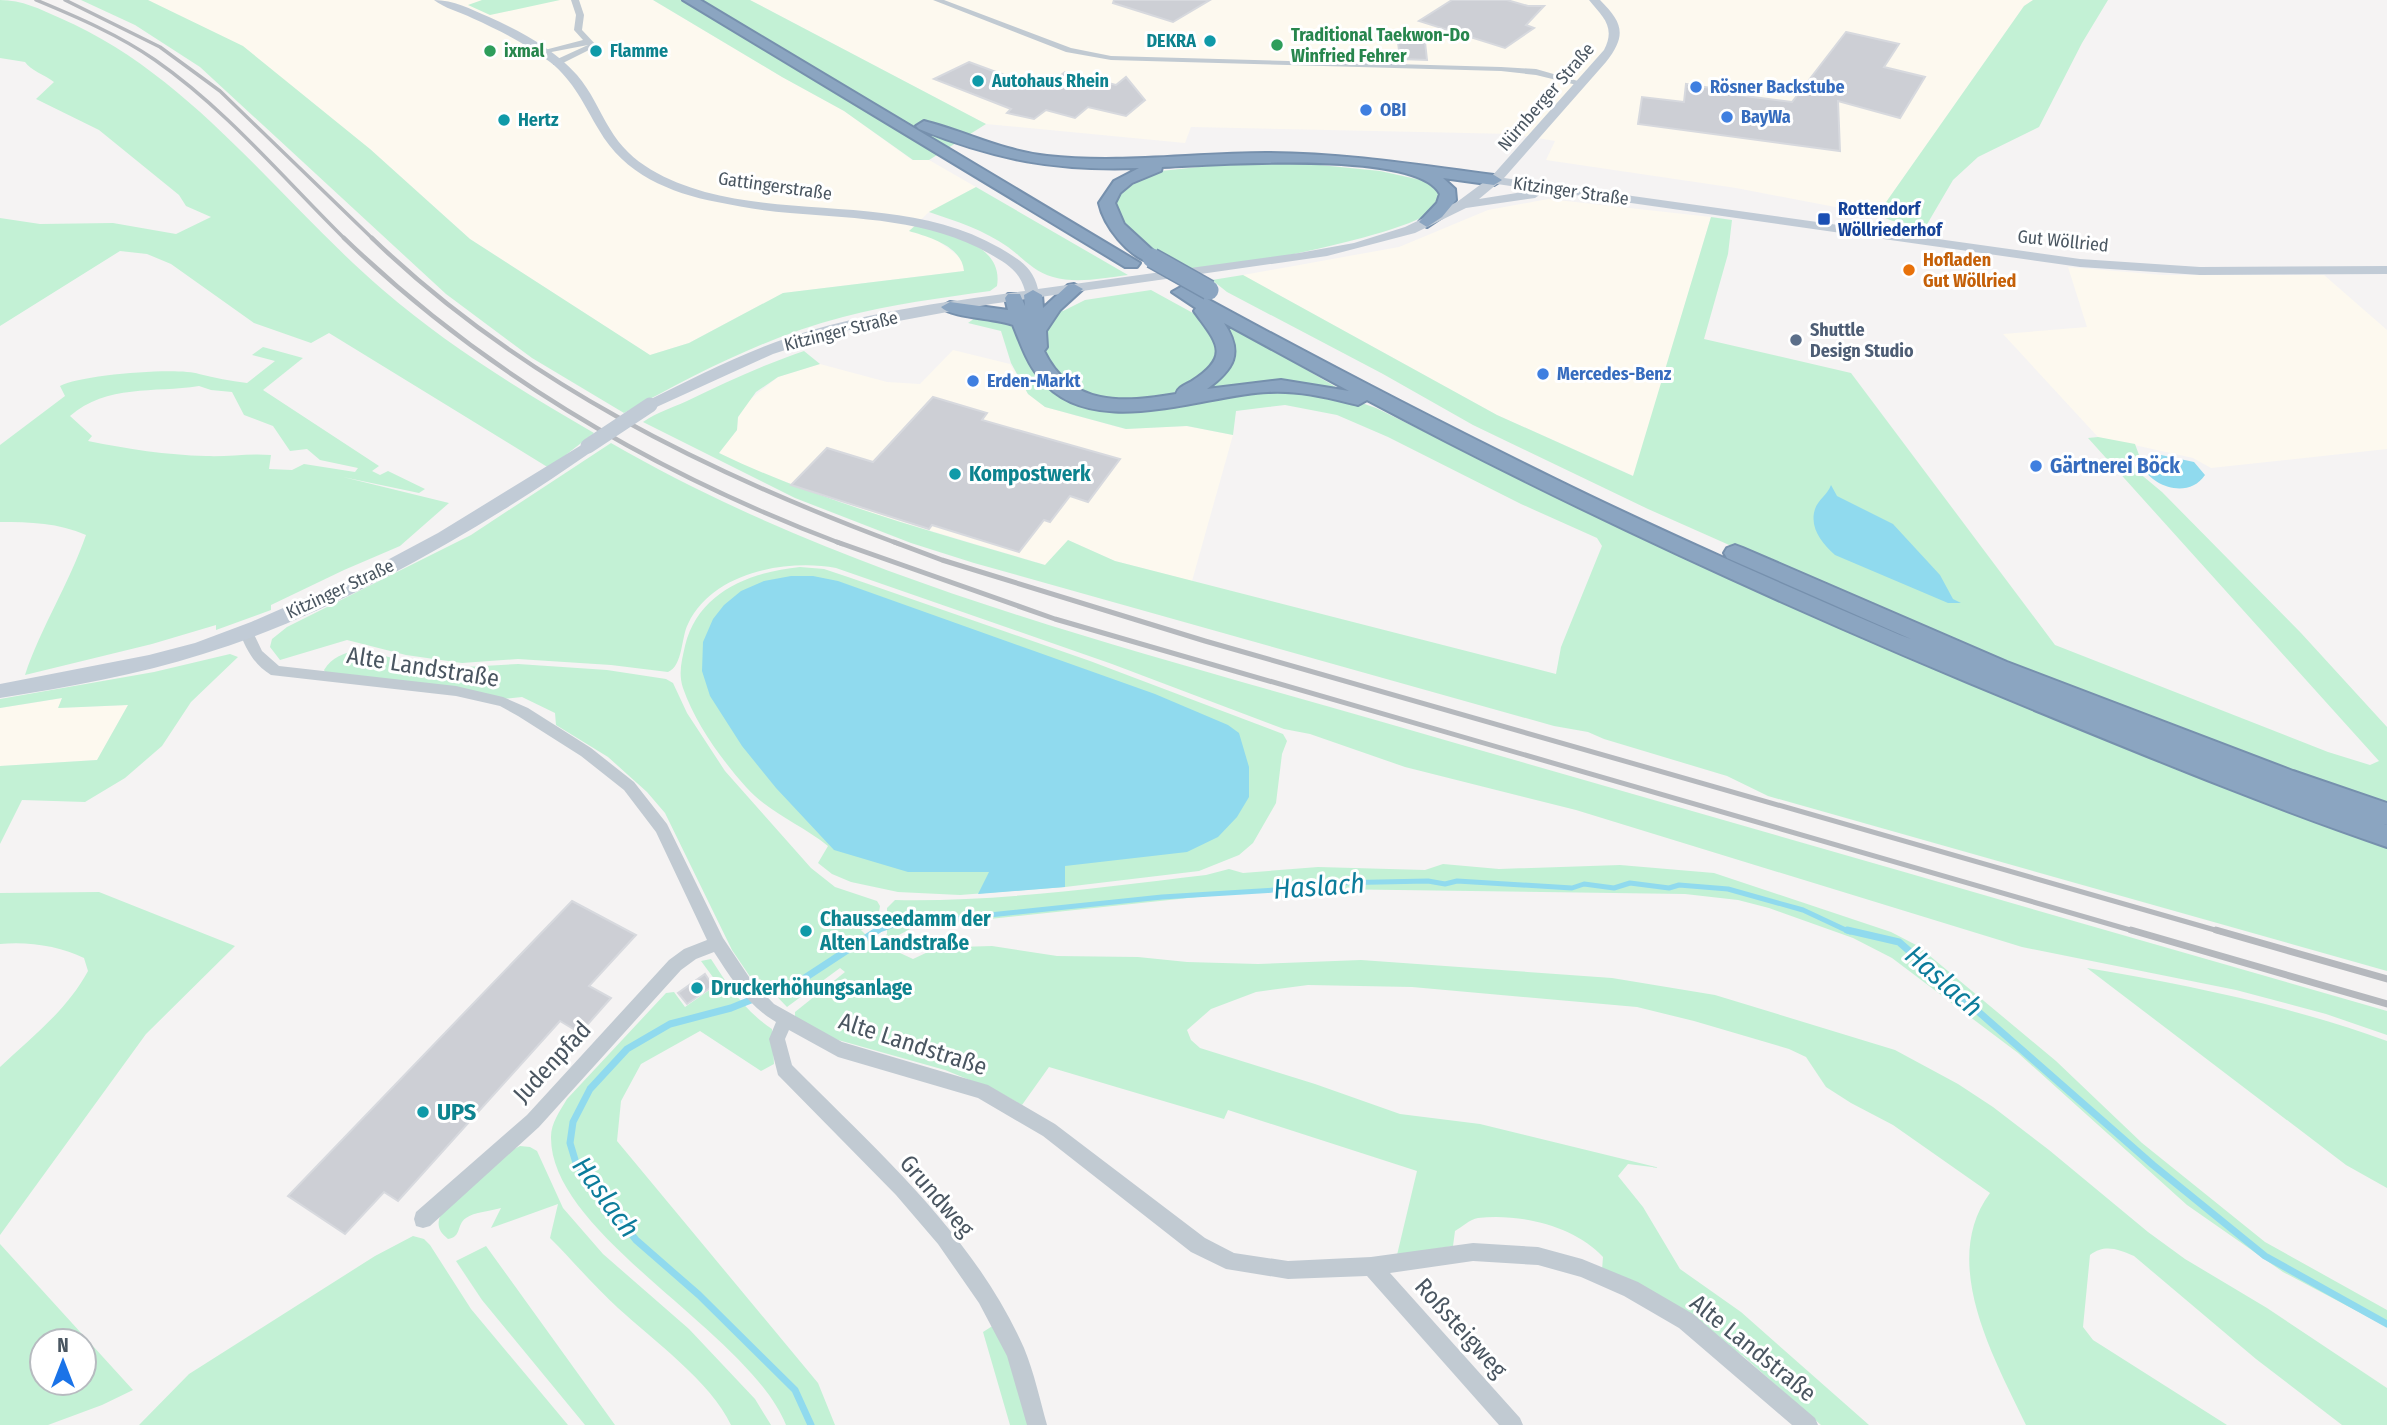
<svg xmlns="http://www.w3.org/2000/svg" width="2387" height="1425" viewBox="0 0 2387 1425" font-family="'Fira Sans Condensed',sans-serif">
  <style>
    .commercial { fill: #fdf9ef }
    .green { fill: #c3f1d5; fill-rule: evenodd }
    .water { fill: #90daee }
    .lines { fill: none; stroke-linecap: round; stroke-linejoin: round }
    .stream-far1 { stroke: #90daee; stroke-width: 5 }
    .stream { stroke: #90daee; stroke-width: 7 }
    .building { fill: #cdcfd5; stroke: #d7d9de; stroke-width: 2 }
    .highway-casing { stroke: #7690ad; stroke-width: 4 }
    .street { fill: #c1cad2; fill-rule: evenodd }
    .secondary { fill: #c1cbd6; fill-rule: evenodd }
    .highway { fill: #8ba5c1; fill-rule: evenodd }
    .rail-far3 { stroke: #b5b8bd; stroke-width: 3.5 }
    .rail-far2 { stroke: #b5b8bd; stroke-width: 4.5 }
    .rail-far1 { stroke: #b5b8bd; stroke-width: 5 }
    .rail { stroke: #b5b8bd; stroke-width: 7 }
    .highway-bridge-casing { stroke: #7690ad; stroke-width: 22; stroke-linecap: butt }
    .secondary-bridge { stroke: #c1cbd6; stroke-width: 15 }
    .highway-bridge { stroke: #8ba5c1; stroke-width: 19 }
    .culture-dot { fill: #0f9aa8; stroke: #fff; stroke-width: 2.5 }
    .leisure-dot { fill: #2e9e5b; stroke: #fff; stroke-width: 2.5 }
    .shop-dot { fill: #3f7fe0; stroke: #fff; stroke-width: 2.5 }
    .transit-dot { fill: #1a4fb4; stroke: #fff; stroke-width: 2.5 }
    .food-dot { fill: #e8710a; stroke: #fff; stroke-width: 2.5 }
    .service-dot { fill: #5c6f8a; stroke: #fff; stroke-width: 2.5 }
    .labels { text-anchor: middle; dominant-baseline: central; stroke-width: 6; stroke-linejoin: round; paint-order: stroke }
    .far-leisure-label { font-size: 18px; font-weight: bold; fill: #27864d; stroke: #fff; text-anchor: start }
    .far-culture-label { font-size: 18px; font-weight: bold; fill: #0d838f; stroke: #fff; text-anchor: start }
    .far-shop-label { font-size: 18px; font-weight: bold; fill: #366cbe; stroke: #fff; text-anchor: start }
    .far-street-label { font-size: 18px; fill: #4a5661; stroke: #fff }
    .far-transit-label { font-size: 18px; font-weight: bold; fill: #164399; stroke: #fff; text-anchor: start }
    .far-food-label { font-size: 18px; font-weight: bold; fill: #c56008; stroke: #fff; text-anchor: start }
    .far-service-label { font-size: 18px; font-weight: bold; fill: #4e5e75; stroke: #fff; text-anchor: start }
    .shop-label { font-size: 21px; font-weight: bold; fill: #366cbe; stroke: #fff; text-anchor: start }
    .culture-label { font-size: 21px; font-weight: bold; fill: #0d838f; stroke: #fff; text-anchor: start }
    .near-street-label { font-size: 24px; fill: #4a5661; stroke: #fff }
    .near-culture-label { font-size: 24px; font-weight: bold; fill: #0d838f; stroke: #fff; text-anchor: start }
    .near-water-label { font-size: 28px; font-style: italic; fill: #0c7c9b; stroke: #fff }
  </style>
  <rect width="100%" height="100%" fill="#f5f3f3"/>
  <path class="commercial" d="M148 0H653L782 77 844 111 912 160H929L976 187 929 212 909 231 934 238 957 255 963 263 964 271 783 293 689 343 650 355 470 239 370 149Z
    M750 0H2033L2024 6 1877 215 1736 188 1546 160 1555 141 1513 134 1191 127 1185 143 986 124Z
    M1548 199 1711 217 1634 476 1497 415 1243 275 1399 247 1488 210Z
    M2068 267 2163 275H2324L2387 330V449L2211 468 2193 458 2098 437 2003 334 2087 327Z
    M953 350 1010 364 1028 394 1045 407 1125 429 1186 426 1233 435 1192 581 1115 561 1068 540 1046 565 878 515 761 473 719 453 737 430 738 418 747 402 778 377 820 364 887 382 920 384Z
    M63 698 58 708 128 705 97 760 0 766V708Z"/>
  <path class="green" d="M0 0C22 0 40 9 60 18 192 75 277 199 383 290 448 346 520 390 594 433L549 468 329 333 311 343 254 323 171 264 147 254 120 251 0 326V218L40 224 113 223 176 234 211 217 186 206 179 195 99 130 36 99 54 82C45 75 30 70 25 62L0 58Z
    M81 0H148L243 46 370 149 470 239 650 355 689 343 783 293 964 271C962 246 929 237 909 231L917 224C948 235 1004 243 997 286L990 291C941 298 891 304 843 317 765 337 694 375 624 413L532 358 446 294 200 67 135 25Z
    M482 0H560L490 15 468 5Z
    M653 0H750L986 124 929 160H913L844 111 782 77Z
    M2033 0H2108L2082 43 2039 127 1978 157 1953 180 1926 226 1893 221 1877 215 2024 6Z
    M1245 162 1300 163 1380 171 1430 182 1444 195C1440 201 1436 208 1431 212 1401 235 1238 268 1197 269 1185 269 1176 256 1163 256L1122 229 1111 199 1133 180 1161 171Z
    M976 187 1128 275C1104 278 1076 284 1053 277 1034 272 1023 258 1008 247 984 230 956 221 929 212Z
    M1711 217 1732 220 1728 254 1704 339 1851 373 2055 645 2328 752 2370 765 2379 761 2088 438 2098 437 2135 444 2139 455 2132 461 2138 472 2162 492 2301 633 2387 727V807L2257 762 2122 710 1831 590 1648 509 1473 425 1383 374 1227 292 1212 280 1243 275 1497 415 1633 476Z
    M1151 290 1202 318 1220 346C1218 352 1217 361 1214 366 1165 429 997 400 1057 309L1063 311 1085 300Z
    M1217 317 1341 390 1300 384 1188 396 1219 373Z
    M975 318 1014 324 1081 404 1296 388 1356 401 1376 408 1623 529 1785 599 2387 840V971L1768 796 1727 776 1604 739 1588 732 1554 726 974 563 911 543 795 498 643 422C659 411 670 409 687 401 726 382 763 365 804 351L820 364 778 377 756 392 738 417 737 430 719 453C823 503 935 532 1045 565L1068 540 1115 561 1556 674 1561 647 1602 546 1597 538 1521 504 1388 437 1337 415 1285 405 1236 411 1233 435 1187 426 1126 429 1045 407 1028 394 1011 363 1001 331 968 323Z
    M263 347 303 358 263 390 379 466 372 471 380 475 388 471 425 489 419 493 343 477 449 503 400 546 344 570 271 605V610L216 630V625L152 644 25 675C41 627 69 584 86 535 59 523 30 522 0 522V445L65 396 60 386C80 375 177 367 199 374 215 378 230 381 247 383L275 361 252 355ZM199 386 211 390 232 392 244 415 273 426 290 451 307 449 320 460 358 468 355 472 304 464 292 470 269 469 271 455C249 453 228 457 206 456 166 455 128 449 88 441L92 436 70 416C107 384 154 393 199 386Z
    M611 443C846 579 1127 648 1386 723 1720 819 2053 915 2387 1011V1035L2326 1014 2236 990 2022 947 1576 810 1405 767 1310 734 1284 729 1112 664 836 568C787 559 712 572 688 624 681 637 683 666 668 672L611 665 518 659 462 663 406 655 347 640 280 660 270 647 272 639 287 627 471 535Z
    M800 567 824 569 848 577 1090 661 1283 734 1287 741 1282 754 1276 803 1253 843 1239 855 1199 871 1065 887 960 895 898 892 851 882 832 874 818 863 828 846C801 824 769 813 746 787 721 759 695 723 683 688 678 673 682 660 685 646 698 592 750 572 800 567Z
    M358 650 393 658 390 667 401 672H414L416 666 425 664 465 667 518 664 607 670 666 679 673 683 687 713 725 771 811 868 835 887 877 901 880 906 877 924 861 930 877 946 887 934V908L895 900C999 902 1103 887 1206 875L1229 869 1243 873 1318 867 1425 870 1443 864 1499 869 1620 865 1714 873 1891 932 1918 946 2056 1061 2142 1143 2265 1242 2387 1310V1327L2283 1272 2187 1205 2018 1053 1892 958 1853 938 1769 908 1738 900 1685 894 1324 889 1226 894 914 927 895 937 887 947 913 959 930 951 958 947 992 946 1057 956 1138 957 1187 962 1258 964 1361 960 1612 978 1715 995 1895 1050 1958 1084 1993 1107 2049 1150 2148 1232 2185 1259 2267 1308 2387 1388V1425H2342L2256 1359 2134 1256C2117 1249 2105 1244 2090 1255L2083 1327 2093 1340 2227 1425H2026C1994 1358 1939 1262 1990 1193L1893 1125 1851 1103 1826 1087 1806 1057 1789 1049 1694 1021 1637 1007 1412 987 1308 985 1256 992 1211 1009 1187 1030 1191 1040 1200 1048 1315 1084 1400 1114 1480 1124 1660 1168 1628 1164 1618 1176 1643 1207 1680 1269 1741 1312 1869 1425H1821L1743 1356 1602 1270 1603 1257C1575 1226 1519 1213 1478 1218 1470 1219 1462 1227 1455 1231L1453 1246 1397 1255 1417 1171 1228 1110 1224 1119 1049 1067 1022 1105 997 1091 945 1070 831 1038 795 1018V1012L845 972 840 968 787 1007 760 979 753 981 732 950 665 813 647 792 608 757 556 725 555 713 522 697 502 699 326 674 324 670C332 657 344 653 358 650Z
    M230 654 238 657 191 702 162 746 125 778 85 802 22 800 0 844V766L97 760 128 705 58 708 62 698 0 708V699L154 672Z
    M99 892 235 946 146 1034 0 1235V1067C32 1037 67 1010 88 971L84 958C61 946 27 941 0 944V893Z
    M711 959C729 987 745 1011 772 1029L774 1064 761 1071 700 1031 641 1064 621 1101 617 1141 818 1383 835 1425H786C749 1332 550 1235 551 1137 551 1123 560 1111 567 1099L666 993 674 992 685 1007 718 984 701 961Z
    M2087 968C2188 985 2291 1006 2387 1041V1188L2346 1165Z
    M520 1146 530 1147 537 1151 563 1208 603 1254 689 1329 755 1399 771 1425H731C711 1382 653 1340 618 1308 594 1286 573 1261 550 1238L558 1204 491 1228 501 1208C491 1211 474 1212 466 1218 456 1225 462 1237 448 1239 439 1232 436 1225 441 1214L512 1150Z
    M413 1236 424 1239 430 1245 471 1309 568 1425H139L189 1374 375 1256Z
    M0 1244 133 1390 102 1405 48 1425H0ZM42 1341H84V1383H42Z
    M486 1246 615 1425H585L482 1300 456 1261Z
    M994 1325 1013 1364 1030 1425H1010L983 1332Z"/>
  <path class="water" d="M2161 455 2194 462 2205 475C2189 499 2153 488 2141 465L2146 459Z
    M1831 485 1837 496 1893 524 1940 575 1953 599 1961 603H1948L1835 555C1822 543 1809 528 1815 509 1818 500 1828 494 1831 485Z
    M791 576H813L838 581 1155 694 1228 725 1239 733 1249 767V797L1237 817 1218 837 1187 852 1065 866V887L978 894 989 872H908L834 850 776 788 742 746 710 696 702 671 703 642 713 619 724 605 741 591 764 581Z"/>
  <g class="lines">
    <path class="stream-far1" d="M874 932 894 925 1162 897 1323 887 1332 883 1428 881 1445 884 1457 881 1572 888 1584 884 1614 888 1630 883 1669 888 1679 885 1728 889 1803 910 1850 932"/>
    <path class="stream" d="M1847 930 1899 942 2153 1165 2265 1256 2387 1324
      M811 1425 795 1390 699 1295 636 1240 576 1163 570 1143 573 1122 590 1089 627 1049 670 1024 731 1008 773 991 791 987 878 930"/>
  </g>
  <path class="building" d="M1114 0H1210L1173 22 1113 3Z
    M1452 0H1507L1528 6H1544L1526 25 1534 28 1505 48 1419 21Z
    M1846 32 1899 44 1884 67 1925 77 1900 118 1838 101 1840 151 1638 124 1642 97 1684 102 1686 84 1730 91V94L1792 102Z
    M1398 42H1425L1427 60 1400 59Z
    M969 62 1042 89 1065 72 1116 85 1126 77 1145 100 1126 116 1088 107 1075 118 1046 110 1034 119 1007 113 1011 109 934 79Z
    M933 397 987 413 982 420 1120 459 1088 502 1070 496 1050 522 1044 520 1019 552 932 525 929 529 791 485 827 448 873 462Z
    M572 901 636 935 589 986 611 998 580 1033 560 1021 398 1201 384 1192 345 1234 288 1196Z
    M705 974 713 986 687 1004 678 993Z"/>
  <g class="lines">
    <defs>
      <path id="highway" d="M683 0H700L1140 263 1137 267H1125Z
        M924 121C967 132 1002 151 1047 156 1120 164 1193 153 1266 153 1343 153 1418 165 1494 175L1502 180 1494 185 1443 178 1455 189 1456 200 1442 217 1427 227 1419 222 1437 203 1440 194C1417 149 1212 165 1162 167L1161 171 1132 183 1120 193 1115 203 1124 224 1161 258 1152 263C1128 257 1104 226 1099 203L1114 181 1139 168C1056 171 996 160 919 129L916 126Z
        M1074 284 1083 289 1060 310 1046 331 1047 347 1044 351C1071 407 1123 403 1176 394 1178 387 1185 385 1192 381 1233 355 1215 341 1194 311L1196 308 1172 292 1181 287 1187 288C1308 354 1430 418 1553 478 1667 534 1784 585 1900 635L1911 639 1727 558 1724 553 1727 548 1735 545 1743 548 2007 662 2293 771 2387 803V825L2378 822 2387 825V847C2267 806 2149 757 2032 709 1806 616 1583 515 1367 400L1358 405C1329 398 1299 390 1268 392 1201 395 1090 443 1039 377 1027 363 1020 342 1013 325 996 318 951 318 941 307L950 302 1008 310 1005 298 1008 294H1020L1025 306 1024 295 1033 290 1042 295 1043 308 1068 285ZM1224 323 1349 391 1281 380 1207 389C1234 369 1244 353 1224 323Z"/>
    </defs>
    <use href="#highway" class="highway-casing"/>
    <path class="street" d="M571 0H579L584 15 582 30 597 46 559 65H553V61L588 45 541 54 537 52 583 40 574 30 576 15Z
      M933 0H944L1071 48 1111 56 1501 67 1536 69 1585 83 1581 86 1536 75 1501 71 1111 60 1066 52Z
      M246 626 251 628 262 651 279 666 456 686 503 697 528 708 591 748 634 782 667 824 723 938 751 980 774 1004 842 1042 988 1085 1055 1124 1205 1238 1234 1253 1288 1261 1371 1257 1473 1243 1538 1247 1582 1259 1638 1282 1693 1314 1815 1418 1818 1425H1792L1679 1328 1624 1296 1581 1277 1538 1265 1473 1261 1390 1273 1520 1418 1523 1425H1499L1367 1276 1288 1279 1226 1269 1191 1252 1043 1136 978 1098 838 1057 789 1030 785 1039 792 1065C877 1151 974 1235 1024 1348 1034 1372 1040 1400 1047 1425H1027L1007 1356 979 1303 938 1244 896 1195 778 1075 769 1039 776 1022C748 1006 731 978 714 952L696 959 681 970 539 1127 430 1226 423 1228 416 1226 414 1219 416 1212 527 1115 669 960 684 949 707 940 656 832 624 790 581 756 518 716 500 706 456 696 271 675C254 665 246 649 239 631Z"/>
    <path class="secondary" d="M434 0C454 0 470 9 489 17 520 31 554 49 577 75 591 91 599 111 610 129 630 164 667 181 705 192 803 218 909 196 1000 248 1018 259 1033 267 1038 289L1299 253 1354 243 1405 227 1457 202 1492 176 1604 50C1616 27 1603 17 1589 0H1600C1623 23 1627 35 1606 62L1504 178 2080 259 2200 267 2387 266V274L2200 275 2080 267 1497 184 1479 199 1535 190 1541 194 1535 198 1466 208 1415 233 1327 256 991 304 844 331 773 354 650 410 645 408 642 405 645 402C691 379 738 355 787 338 864 312 945 302 1025 291 1020 271 1007 264 990 254 929 219 859 219 790 213 765 211 741 207 717 202 670 193 624 174 599 130 584 105 574 81 550 62 526 44 499 30 472 18 460 12 444 8 434 0Z
      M588 441 594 442 596 446 594 450C478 531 338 612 203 654 137 675 68 687 0 698V684L149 655 195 643 251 622 363 573 438 533Z"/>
    <use href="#highway" class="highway"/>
    <path class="rail-far3" d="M36 0C77 17 119 35 155 60 227 110 284 179 346 240
      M65 0 160 47 220 91 374 240"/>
    <path class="rail-far2" d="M344 238C487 376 657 474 842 544
      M372 238C520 381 708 473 899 544"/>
    <path class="rail-far1" d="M837 542 1055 619 2137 932
      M894 542 942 560 1205 641 2222 932"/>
    <path class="rail" d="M2131 930 2387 1004
      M2216 930 2387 979"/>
    <defs>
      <path id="highway-bridge" d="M1152 258 1209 290"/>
    </defs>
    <use href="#highway-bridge" class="highway-bridge-casing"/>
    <path class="secondary-bridge" d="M588 446 650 405"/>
    <use href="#highway-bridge" class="highway-bridge"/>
  </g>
  <g class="culture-dot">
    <circle cx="1210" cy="41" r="7"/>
    <circle cx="596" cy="51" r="7"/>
    <circle cx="978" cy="81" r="7"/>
    <circle cx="504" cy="120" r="7"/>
    <circle cx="955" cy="474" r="7"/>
    <circle cx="806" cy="931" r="7"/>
    <circle cx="697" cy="988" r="7"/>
    <circle cx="423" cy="1112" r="7"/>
  </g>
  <g class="leisure-dot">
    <circle cx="1277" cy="45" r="7"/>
    <circle cx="490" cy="51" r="7"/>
  </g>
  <g class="shop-dot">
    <circle cx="1696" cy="87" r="7"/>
    <circle cx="1366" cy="110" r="7"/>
    <circle cx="1727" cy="117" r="7"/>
    <circle cx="1543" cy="374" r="7"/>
    <circle cx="973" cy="381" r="7"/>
    <circle cx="2036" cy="466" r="7"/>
  </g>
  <rect class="transit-dot" x="1817" y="212" width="14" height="14" rx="3.5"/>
  <circle class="food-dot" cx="1909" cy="270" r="7"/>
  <circle class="service-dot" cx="1796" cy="340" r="7"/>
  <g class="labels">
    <g class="far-leisure-label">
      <text x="1291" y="35">Traditional Taekwon-Do<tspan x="1291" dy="21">Winfried Fehrer</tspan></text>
      <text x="504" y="51">ixmal</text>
    </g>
    <g class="far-culture-label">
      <text x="1196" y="41" text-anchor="end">DEKRA</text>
      <text x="610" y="51">Flamme</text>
      <text x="992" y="81">Autohaus Rhein</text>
      <text x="518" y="120">Hertz</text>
    </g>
    <g class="far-shop-label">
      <text x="1710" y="87">Rösner Backstube</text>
      <text x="1380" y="110">OBI</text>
      <text x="1741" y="117">BayWa</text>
      <text x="1557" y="374">Mercedes-Benz</text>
      <text x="987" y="381">Erden-Markt</text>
    </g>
    <g class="far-street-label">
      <text transform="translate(1546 97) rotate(-49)">Nürnberger Straße</text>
      <text transform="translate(775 186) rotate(8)">Gattingerstraße</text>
      <text transform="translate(1571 191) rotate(8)">Kitzinger Straße</text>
      <text transform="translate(2063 241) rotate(6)">Gut Wöllried</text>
      <text transform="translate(841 331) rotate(-14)">Kitzinger Straße</text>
      <text transform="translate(340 589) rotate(-25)">Kitzinger Straße</text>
    </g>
    <g class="far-transit-label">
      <text x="1838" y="209">Rottendorf<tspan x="1838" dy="21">Wöllriederhof</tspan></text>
    </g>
    <g class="far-food-label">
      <text x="1923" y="260">Hofladen<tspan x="1923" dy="21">Gut Wöllried</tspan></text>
    </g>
    <g class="far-service-label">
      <text x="1810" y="330">Shuttle<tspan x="1810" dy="21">Design Studio</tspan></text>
    </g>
    <g class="shop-label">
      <text x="2050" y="466">Gärtnerei Böck</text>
    </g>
    <g class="culture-label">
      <text x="969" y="474">Kompostwerk</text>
      <text x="820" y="919">Chausseedamm der<tspan x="820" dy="24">Alten Landstraße</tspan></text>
      <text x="711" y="988">Druckerhöhungsanlage</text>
    </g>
    <g class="near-street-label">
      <text transform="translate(423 667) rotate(9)">Alte Landstraße</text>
      <text transform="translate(913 1044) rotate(18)">Alte Landstraße</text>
      <text transform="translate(552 1062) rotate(-47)">Judenpfad</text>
      <text transform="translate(937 1196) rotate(49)">Grundweg</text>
      <text transform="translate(1461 1328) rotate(48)">Roßsteigweg</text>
      <text transform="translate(1753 1348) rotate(39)">Alte Landstraße</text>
    </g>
    <g class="near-culture-label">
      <text x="437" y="1112">UPS</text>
    </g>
    <g class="near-water-label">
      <text transform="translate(1319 886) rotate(-4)">Haslach</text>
      <text transform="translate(1944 981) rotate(41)">Haslach</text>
      <text transform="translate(606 1197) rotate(54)">Haslach</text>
    </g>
  </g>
  <g transform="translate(63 1362)"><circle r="33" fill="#ffffff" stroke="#b7bbc0" stroke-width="2"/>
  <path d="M0-5L12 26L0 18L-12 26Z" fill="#1a73e8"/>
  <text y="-10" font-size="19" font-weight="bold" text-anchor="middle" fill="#4a5661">N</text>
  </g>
</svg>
